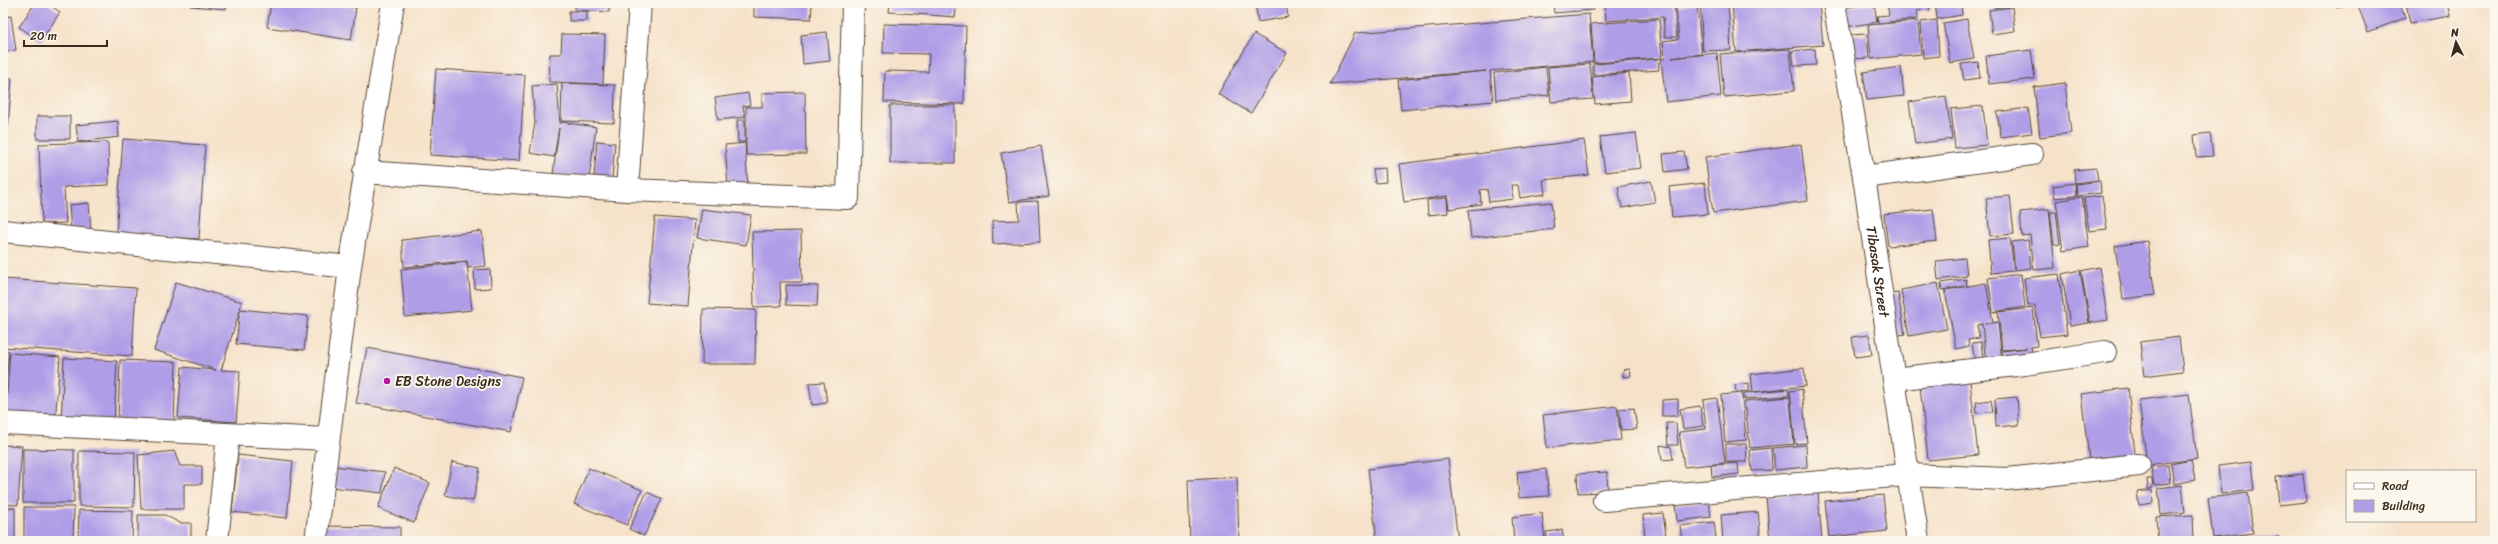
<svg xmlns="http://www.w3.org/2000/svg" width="2498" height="544" viewBox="0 0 2498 544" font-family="Sriracha,sans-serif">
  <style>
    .building { fill: #af9de7 }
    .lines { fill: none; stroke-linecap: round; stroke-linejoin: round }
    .street-casing { stroke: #574638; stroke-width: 24 }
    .secondary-casing { stroke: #574638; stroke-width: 24 }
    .street { stroke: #fff; stroke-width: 22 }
    .secondary { stroke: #fff; stroke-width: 22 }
    .poi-dot { fill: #b5179e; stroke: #fbf7ec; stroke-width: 1.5 }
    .labels { text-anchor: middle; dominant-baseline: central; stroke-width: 4; stroke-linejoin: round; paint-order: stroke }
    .street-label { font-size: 14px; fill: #3b2a1e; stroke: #fbf7ec }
    .poi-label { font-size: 14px; fill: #3b2a1e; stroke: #fbf7ec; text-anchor: start }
  </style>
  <rect width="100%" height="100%" fill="#fbf7ec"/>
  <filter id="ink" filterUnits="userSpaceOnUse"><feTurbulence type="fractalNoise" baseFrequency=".025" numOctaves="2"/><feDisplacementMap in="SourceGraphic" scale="8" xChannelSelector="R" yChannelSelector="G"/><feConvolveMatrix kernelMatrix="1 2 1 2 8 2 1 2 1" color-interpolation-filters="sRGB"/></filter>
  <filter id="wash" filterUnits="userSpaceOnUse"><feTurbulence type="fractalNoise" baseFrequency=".012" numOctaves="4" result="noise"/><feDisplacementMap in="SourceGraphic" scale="16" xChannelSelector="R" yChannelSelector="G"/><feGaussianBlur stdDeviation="0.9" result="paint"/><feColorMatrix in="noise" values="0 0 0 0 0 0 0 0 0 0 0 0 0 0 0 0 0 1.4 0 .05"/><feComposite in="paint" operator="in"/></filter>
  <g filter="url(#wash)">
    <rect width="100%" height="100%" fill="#f6e2c9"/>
    <g id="blocks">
      <path class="building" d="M35 3H47L60 12 41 41 19 27Z
        M191 3H226V9L190 6Z
        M271 3H326L356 8 351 40 267 27Z
        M575 3H610L609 12 575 10Z
        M754 3H812L811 19 754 17Z
        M890 3H957L955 17 889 12Z
        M1255 3H1286L1288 17 1258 22Z
        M1553 3H1593L1594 10 1554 13Z
        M1605 3H1674L1677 37H1665L1663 17 1606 21Z
        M1728 3 1731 50 1703 51 1700 4Z
        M1732 3H1819L1823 45 1736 52Z
        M1874 3 1877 22 1846 27 1843 8Z
        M1887 3H1929L1930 10 1917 11 1918 19 1878 23 1877 16 1889 15Z
        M1935 3H1961L1962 15 1937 19Z
        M1994 3H2019V4L1994 8Z
        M2335 3H2352L2337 8Z
        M2366 3H2400L2405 18 2368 32 2358 6Z
        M2406 3H2447L2450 16 2410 23Z
        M1697 4 1702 54 1672 58 1717 53 1721 96 1666 102 1661 59H1665L1663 41 1679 39 1676 7Z
        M2012 7 2015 31 1992 34 1989 10Z
        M569 11H587V21H569Z
        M1589 14 1593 62 1490 71 1493 101 1401 110 1398 80 1486 71 1330 84 1355 33Z
        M11 16 16 50 3 52V17Z
        M1659 19 1662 58 1594 63 1591 24Z
        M1967 19 1974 59 1950 63 1943 23Z
        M1937 20 1939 56 1923 58 1921 22Z
        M1918 21 1921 54 1871 59 1868 25Z
        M884 24 966 26 964 104 884 102 885 71 928 72 929 54 883 53Z
        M827 32 830 61 803 64 801 35Z
        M562 34 605 35 603 84 549 82 550 54H561Z
        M1254 34 1287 53 1251 113 1218 94Z
        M1867 34 1869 58 1850 59 1849 35Z
        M1790 49 1794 91 1724 97 1720 54Z
        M1815 49 1816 65 1794 66 1792 51Z
        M2031 50 2035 79 1989 84 1986 56Z
        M1658 59 1659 70 1593 75V64Z
        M1978 62 1980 78 1964 80 1961 64Z
        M1590 64 1593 99 1551 102 1548 67Z
        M1546 67 1549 95 1496 100 1494 73Z
        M1901 67 1904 96 1867 100 1863 72Z
        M436 69 525 75 519 161 430 155Z
        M1629 73 1631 101 1595 104 1592 77Z
        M3 78H12L8 127 3 126Z
        M562 83 615 85 614 123 561 121Z
        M2065 83 2071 133 2040 137 2034 87Z
        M557 84 560 124 561 122 596 127 589 179 553 174 559 128 554 157 530 153 535 123 532 86Z
        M805 92 806 154 746 155V107H762V93Z
        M748 93 750 105 743 106 745 117 718 120 715 98Z
        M1946 96 1952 139 1915 144 1909 102Z
        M890 105H955V163H890Z
        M1983 106 1987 145 1955 148 1951 109Z
        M2028 108 2032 133 2001 137 1997 112Z
        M37 116H70V139H37Z
        M737 120H745V142H738Z
        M118 121 119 137 78 142 76 125Z
        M1636 133 1641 168 1605 172 1600 137Z
        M2210 133 2213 156 2196 157 2194 135Z
        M123 139 205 145 199 239 116 234Z
        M1584 140 1589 175 1543 180 1545 194 1520 198 1518 185H1511L1513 199 1489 202 1487 189 1480 190 1481 204 1449 209 1447 196 1404 202 1399 164Z
        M597 141 615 143 612 178 594 176Z
        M108 142 109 185 64 187 66 223 42 224 39 144Z
        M745 143 748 186 728 188 725 145Z
        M1801 144 1808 201 1713 213 1705 157Z
        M1041 146 1049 196 1009 202 1001 153Z
        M1684 152 1687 169 1665 172 1663 154Z
        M1385 168 1386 182 1375 183 1373 169Z
        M2096 168 2098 180 2075 183 2074 170Z
        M1651 181 1655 202 1622 208 1618 187Z
        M2100 181 2101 193 2077 196 2076 184Z
        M1705 183 1708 214 1672 217 1669 187Z
        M2075 183 2076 196 2055 198 2053 186Z
        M2010 196 2014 234 1990 236 1986 198Z
        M2102 196 2107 229 2089 231 2084 198Z
        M2082 197 2089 247 2063 251 2056 201Z
        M1447 198 1448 213 1428 215 1427 200Z
        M1038 201 1040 242 993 244 992 221 1019 220 1018 202Z
        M1551 202 1554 229 1471 238 1468 210Z
        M89 203 91 231 71 232 69 205Z
        M702 209 751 215 746 245 697 238Z
        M1933 209 1937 241 1888 246 1884 214Z
        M2049 209 2055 268 2034 270 2030 235 2022 236 2020 212Z
        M2050 212H2056L2060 244 2054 245Z
        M655 217 695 220 688 306 647 303Z
        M482 231 486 266 468 268 467 261 404 267 402 240Z
        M801 231 802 282H780L781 306 754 307 752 232Z
        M2010 238 2014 271 1991 273 1988 240Z
        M2028 240 2031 268 2015 270 2012 242Z
        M2147 241 2155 295 2123 299 2115 246Z
        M1965 258 1967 276 1938 280 1936 261Z
        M467 262 472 310 405 317 401 269Z
        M2099 267 2108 320 2090 323 2081 271Z
        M490 269 491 288 475 289 474 270Z
        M2080 270 2089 323 2070 326 2062 274Z
        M2021 274 2025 307 1993 312 1988 278Z
        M2059 274 2067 334 2040 337 2035 305 2028 306 2024 278Z
        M3 279 136 288 132 356 3 347Z
        M1966 279 1967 286 1942 290 1941 283Z
        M176 282 242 302 240 309 308 316 304 350 236 344 240 310 221 370 240 371 236 422 178 418 182 367 216 370 154 350Z
        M1938 283 1947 329 1909 336 1901 290Z
        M1986 283 1993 322 1985 324 1998 322 2002 363 1986 365 1982 324 1977 325 1979 338 1968 340 1969 346 1956 349 1945 290Z
        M786 285 818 286 817 306 786 305Z
        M1898 293 1905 334 1891 337 1884 295Z
        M2033 308 2037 346 2031 347 2033 361 2004 365 2002 351 2027 348 2002 350 1998 312Z
        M703 309 756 310 755 364H702Z
        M1869 335 1872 355 1855 357 1852 337Z
        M2179 337 2183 371 2144 376 2140 342Z
        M1981 342 1983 362 1975 363 1972 343Z
        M367 348 522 377 511 432 356 403Z
        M3 350 9 351 6 378 3 377Z
        M10 353 60 357 55 423 5 419Z
        M64 358 117 361 114 425 61 423Z
        M120 360 176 362 174 422 118 420Z
        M1804 368 1806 386 1753 392 1751 374Z
        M1630 369 1631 376 1623 377V370Z
        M1970 381 1978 455 1928 460 1920 386Z
        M824 382 827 403 812 405 809 383Z
        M1749 383V391L1736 392 1735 385Z
        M2128 388 2135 454 2089 459 2081 394Z
        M1788 389 1789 396 1744 399V393Z
        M1802 389 1807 443 1795 444 1790 391Z
        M1742 393 1746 440 1725 442 1721 395Z
        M2189 394 2197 459 2147 465 2139 400Z
        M1790 397 1794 444 1750 448 1745 401Z
        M2017 397 2019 425 1996 427 1995 399Z
        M1717 398 1725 463 1684 467 1679 432 1706 429 1703 400Z
        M1678 399V416H1662V400Z
        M1991 400 1993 412 1977 413 1976 402Z
        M1617 406 1621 440 1547 448 1543 415Z
        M1700 406 1703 426 1683 429 1680 409Z
        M1634 408 1637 429 1621 430 1619 409Z
        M1666 423H1676L1678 445H1668Z
        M1726 444H1746L1747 462H1726Z
        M3 445 22 446 18 505 3 504Z
        M1660 445 1671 447 1673 459 1662 460Z
        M1806 445 1807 467 1775 470 1773 448Z
        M1771 448 1772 470 1752 471 1750 450Z
        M23 449 74 450V503H23Z
        M79 451 135 452 134 507 79 506Z
        M174 451 180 466H202V484H184V509H141L138 455Z
        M238 455 293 461 287 518 232 512Z
        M1448 459 1458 541H1377L1368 469Z
        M2191 460 2195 480 2174 484 2171 464Z
        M452 462 480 468 473 501 445 495Z
        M2251 462 2254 490 2221 494 2218 466Z
        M1738 463 1739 474 1712 477 1711 465Z
        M2168 465 2170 483 2154 485 2151 467Z
        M333 466 385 472 382 493 331 487Z
        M394 468 430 483 414 523 378 508Z
        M589 468 642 490 627 525 574 504Z
        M1546 469 1549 496 1519 498 1517 472Z
        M1607 472 1608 492 1578 493 1577 474Z
        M2303 474 2306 502 2279 505 2276 477Z
        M1237 477 1239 541H1190L1188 480Z
        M2147 479H2152L2153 488 2148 489Z
        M2182 485 2185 512 2161 515 2158 488Z
        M2152 490 2153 503 2139 505 2137 492Z
        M647 492 662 499 644 536 629 529Z
        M1818 493 1822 541H1770L1766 497Z
        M2248 493 2253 533 2213 538 2208 498Z
        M1883 495 1887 531 1829 537 1825 501Z
        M1709 501 1711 517 1677 521 1675 504Z
        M3 507 15 508V541H3Z
        M24 507H74L73 541H24Z
        M79 510 133 511 132 541H78Z
        M1758 512 1761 541H1723L1721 515Z
        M1542 513 1545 541H1514L1512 517Z
        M1663 513 1666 536 1645 539 1643 515Z
        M138 515H165L180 523H191V541H138Z
        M2193 515 2194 541H2158L2156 517Z
        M1714 522 1716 538 1682 541 1680 526Z
        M318 526 400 527V541H317Z
        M1562 530 1564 541H1547L1546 532Z
        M1643 536V541H1606L1605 539Z
        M2248 536 2249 541H2217V540Z
        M2279 537V541H2254V539Z"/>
    </g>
  </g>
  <g filter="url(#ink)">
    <use href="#blocks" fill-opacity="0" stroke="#574638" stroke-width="1"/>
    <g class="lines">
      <defs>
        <path id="street" d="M364 172 627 190 848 198 853 3
          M1864 177 2032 154
          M627 190 640 3
          M3 231 350 267
          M1894 379 2025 364 2105 352
          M3 423 327 439
          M1604 500 1907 475 2007 479 2139 465
          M217 541 228 435
          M316 541 350 267 393 3"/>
        <g id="secondary">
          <path id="s1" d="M1834 3 1864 177 1918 541"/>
        </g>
      </defs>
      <use href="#street" class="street-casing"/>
      <use href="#secondary" class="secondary-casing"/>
      <use href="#street" class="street"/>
      <use href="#secondary" class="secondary"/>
    </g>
  </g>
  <circle class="poi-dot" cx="387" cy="381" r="4"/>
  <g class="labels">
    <g class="street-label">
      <text stroke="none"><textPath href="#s1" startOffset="272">Tibasak Street</textPath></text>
    </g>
    <g class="poi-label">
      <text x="395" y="381">EB Stone Designs</text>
    </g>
  </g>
  <rect width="2498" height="544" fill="none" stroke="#fbf7ec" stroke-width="16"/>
  <rect x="2346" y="470" width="130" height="52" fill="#fbf7ec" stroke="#aea59a"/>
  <rect x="2354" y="483" width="20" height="6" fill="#ffffff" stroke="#aea59a"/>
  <text x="2382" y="490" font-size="12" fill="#3b2a1e">Road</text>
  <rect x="2354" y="500" width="20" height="12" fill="#af9de7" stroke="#aea59a"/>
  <text x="2382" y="510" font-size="12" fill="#3b2a1e">Building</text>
  <g transform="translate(2456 42) rotate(354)" stroke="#fbf7ec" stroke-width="3" paint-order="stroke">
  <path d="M0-3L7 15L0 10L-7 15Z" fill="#3b2a1e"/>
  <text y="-6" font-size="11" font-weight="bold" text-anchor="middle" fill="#3b2a1e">N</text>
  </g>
  <path d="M24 40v6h83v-6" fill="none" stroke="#3b2a1e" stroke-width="2"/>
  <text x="30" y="40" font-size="12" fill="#3b2a1e" stroke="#fbf7ec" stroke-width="3" paint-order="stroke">20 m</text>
</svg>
